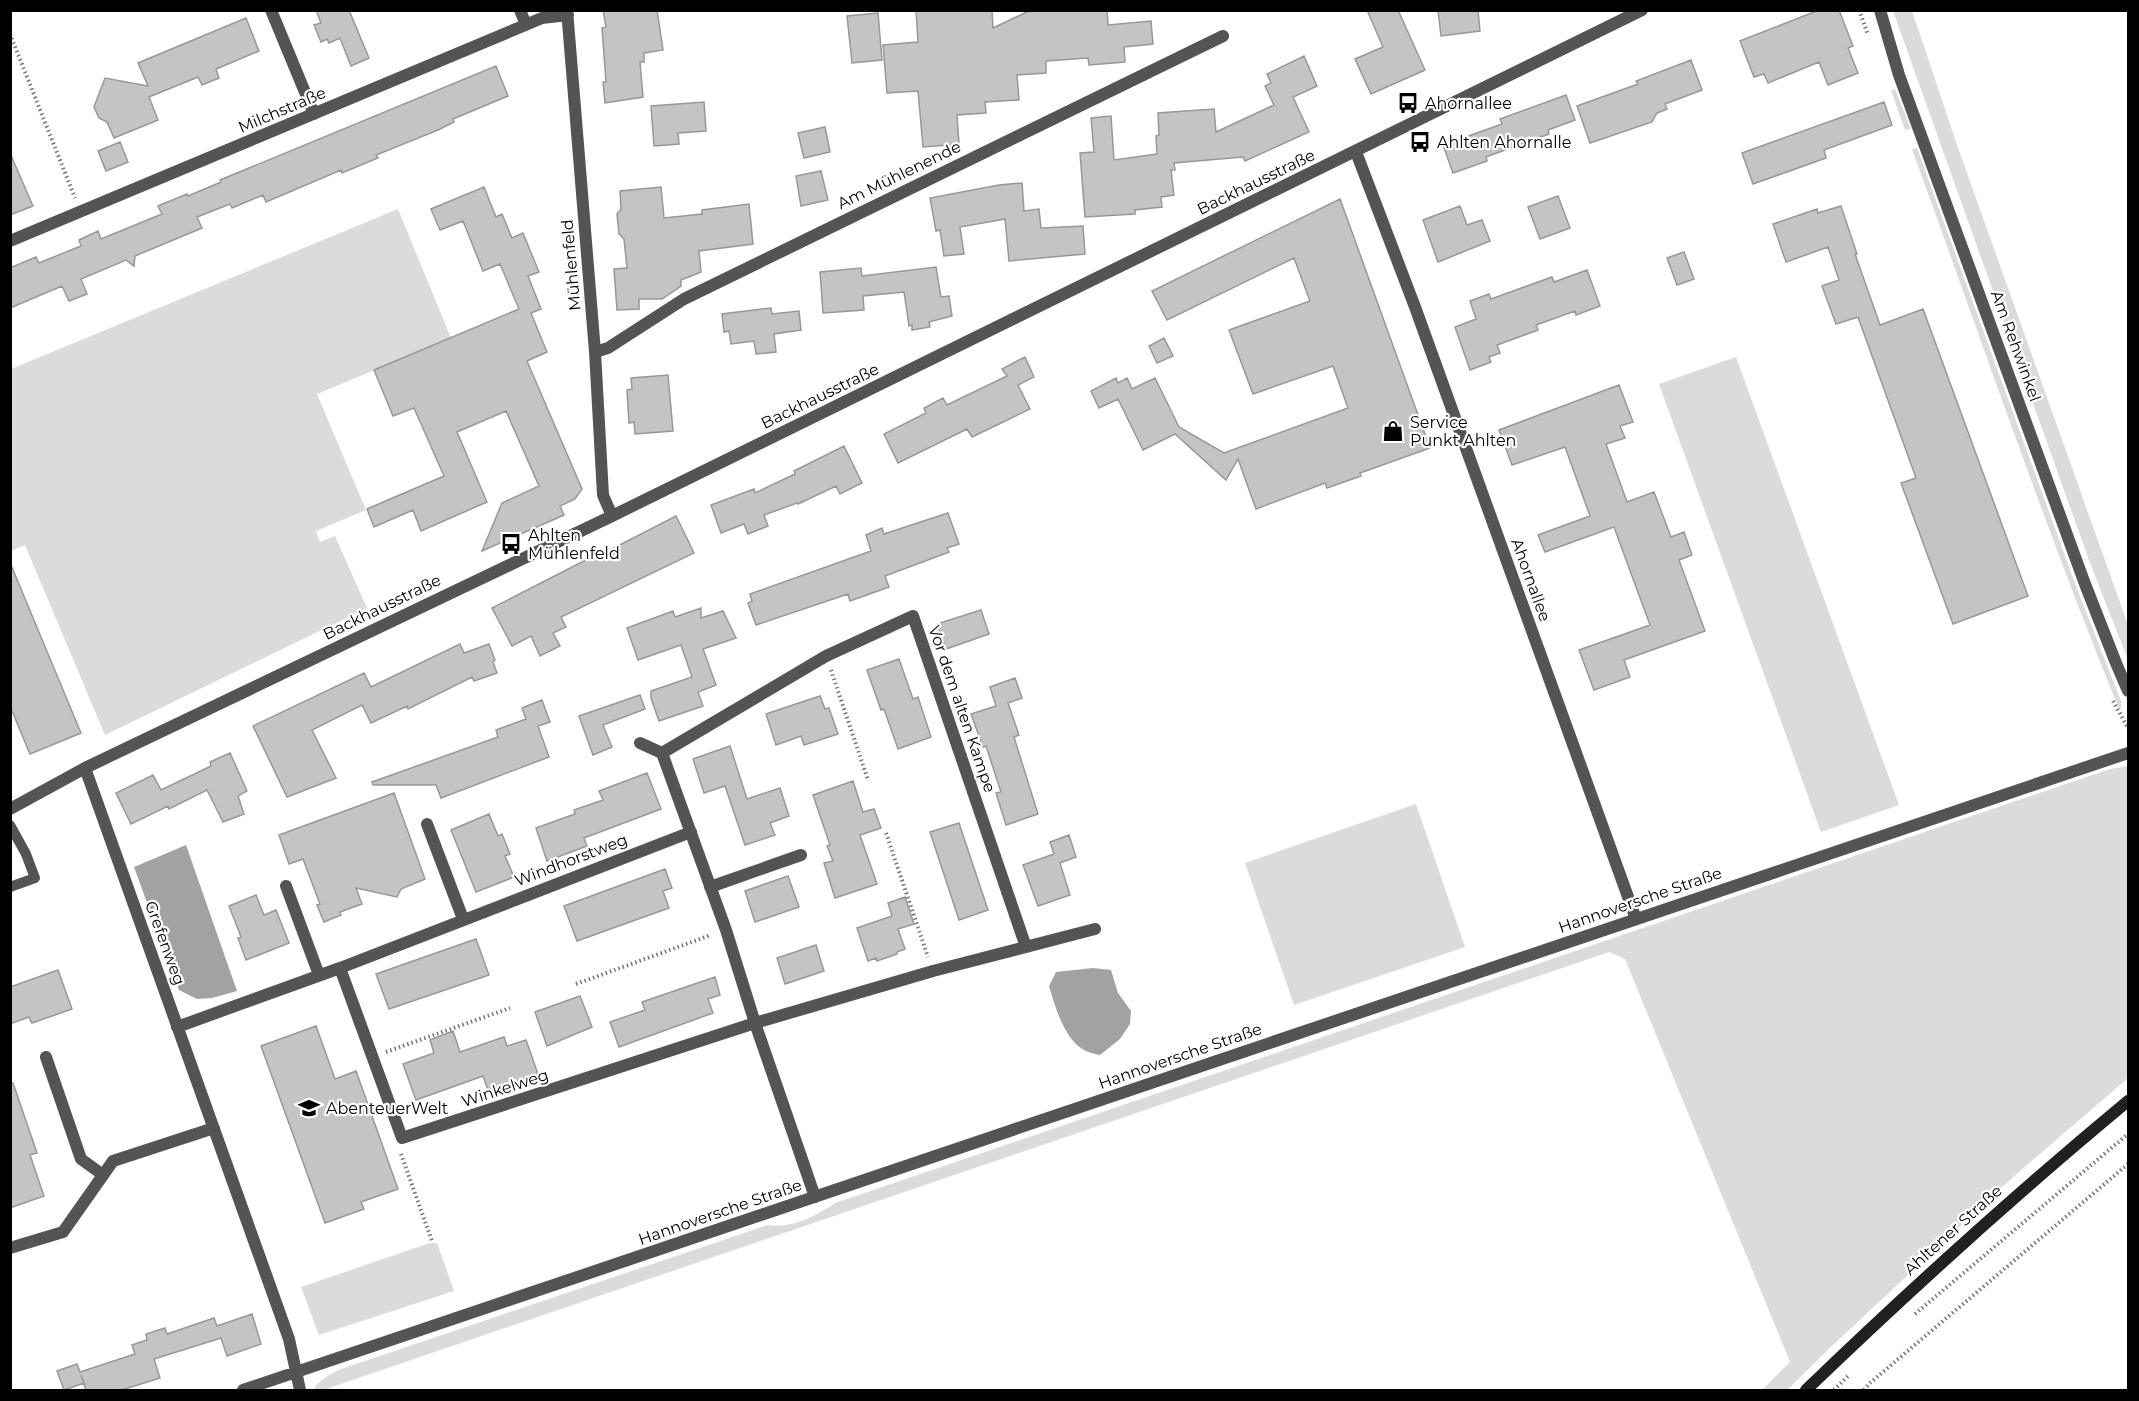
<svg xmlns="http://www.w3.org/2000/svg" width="2139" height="1401" viewBox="0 0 2139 1401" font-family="Montserrat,sans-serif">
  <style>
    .green { fill: #dbdbdb }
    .water { fill: #a2a2a2 }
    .building { fill: #c4c4c4; stroke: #989898; stroke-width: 1.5 }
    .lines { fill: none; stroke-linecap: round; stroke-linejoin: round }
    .path { stroke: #767676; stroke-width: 4; stroke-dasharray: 1.5 3; stroke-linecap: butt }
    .service { stroke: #545454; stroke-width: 10 }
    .minor { stroke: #545454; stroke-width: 12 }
    .tertiary { stroke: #545454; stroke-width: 12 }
    .secondary { stroke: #212121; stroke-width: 12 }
    .labels { text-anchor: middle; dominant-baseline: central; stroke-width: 4.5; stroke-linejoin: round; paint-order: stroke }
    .poi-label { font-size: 16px; fill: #000; stroke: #fff; text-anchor: start }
    .street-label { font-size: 16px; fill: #000; stroke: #fff }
  </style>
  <rect width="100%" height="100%" fill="#fff"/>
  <path class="green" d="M1893 11H1912L1956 142 2128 625V660L2090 563Z
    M1895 89 1911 129 1905 130 1891 90Z
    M1917 148 2076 586 2121 701V709H2119C2044 525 1980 336 1912 149Z
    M398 209 451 338 317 394 366 510 316 531 320 542 335 536 367 608 105 735 25 545 11 551V369Z
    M1736 357 1899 805 1821 832 1659 384Z
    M2128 766V1078L2013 1177 1833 1345 1787 1390H1762L1790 1362 1625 959 1609 952 329 1388 327 1390H313C326 1370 355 1365 377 1357L768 1225C792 1229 816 1216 835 1203L2110 769Z
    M1416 804 1465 947 1294 1005 1245 863Z
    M430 1243H437L454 1291 319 1335 301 1287Z"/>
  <path class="water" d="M186 845 237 991 212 998 197 999 179 990 134 867Z
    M1093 968 1111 970 1118 993 1131 1011 1130 1024 1120 1039 1100 1055C1096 1054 1090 1053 1086 1051 1065 1042 1055 1006 1049 986L1056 972Z"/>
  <path class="building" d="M316 10H349L369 58 351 66 340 38 329 43 327 39 321 42 314 25 321 23Z
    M603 10H657L663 50 644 53V62H640L643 97 605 103 603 82H606L602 28 606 27Z
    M916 10H992L993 28 1031 10H1107L1108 25 1151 21 1153 44 1124 47 1125 62 1089 65 1088 58 1046 61V73L1017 75 1019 100 985 102 986 113 957 115 959 144 923 147 918 91 887 93 883 45 918 42Z
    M1367 10H1398L1425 70 1371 94 1355 59 1383 47Z
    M1438 10H1478L1480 31 1441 36Z
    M1819 10H1839L1853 46 1848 48 1858 73 1828 85 1819 62 1768 83 1764 74 1754 77 1740 41Z
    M878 13 882 60 852 63 847 16Z
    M246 18 259 51 216 69 219 78 202 85 198 77 149 97 158 120 114 138 107 122 99 118 94 107 105 78 148 86 138 63Z
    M1304 56 1317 86 1293 97 1309 132 1245 161 1243 157 1174 163 1175 170H1171L1174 195 1161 197 1162 207 1135 210V214L1085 217 1080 153 1094 152 1091 118 1111 116 1114 160 1157 154 1156 136 1159 135 1158 113 1214 109 1216 132 1274 105 1265 86 1271 83 1267 74Z
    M1691 60 1702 90 1665 104 1667 109 1657 113 1652 122 1590 143 1577 106 1638 84 1636 81Z
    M496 66 508 96 453 119 454 122 438 130 376 155 378 158 342 173 341 170 266 202 263 195 232 208 230 204 197 217 202 228 135 256 134 266 126 260 81 279 87 294 69 301 62 286 10 308V268L36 257 39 263 81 246 79 240 98 231 101 239 162 214 158 206 187 194 188 196 221 182 220 180Z
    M1566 95 1575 120 1548 130 1549 134 1486 157 1487 161 1453 173 1443 145 1502 124 1500 119Z
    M704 102 706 131 678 133 679 144 654 146 651 106Z
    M1884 102 1892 125 1824 150 1826 158 1753 184 1742 153Z
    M825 127 830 152 804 158 798 133Z
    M120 142 128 162 106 171 98 151Z
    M10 153 33 206 10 215Z
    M821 171 828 200 801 206 796 176Z
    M1022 183 1024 211 1039 209 1041 228 1083 226 1085 254 1009 261 1005 219 960 227 964 254 944 256 940 230 936 231 930 198 999 185Z
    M484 187 496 217 502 214 512 238 523 233 539 272 528 276 541 309 531 313 547 352 527 361 582 489 575 499 560 506 564 515 482 551 502 503 539 486 506 411 457 432 487 502 421 531 413 510 374 527 367 509 444 476 414 408 393 416 374 370 519 309 500 264 483 271 463 221 440 230 431 209Z
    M661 187 664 218 702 214V210L749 204 753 244 699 251 701 272 681 280V286L662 299H639V309L617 310 614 269 627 268 624 239 619 234 617 214 621 209 620 191Z
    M1558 196 1570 228 1540 239 1528 207Z
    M1340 199 1430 448 1360 473 1361 476 1327 488 1325 483 1256 509 1238 459 1226 480 1175 434 1143 450 1118 399 1099 408 1091 391 1116 378 1118 383 1127 378 1132 389 1155 378 1179 427 1224 453 1348 408 1333 366 1253 394 1229 330 1310 301 1294 258 1167 320 1152 291Z
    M1460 206 1467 225 1482 220 1490 241 1438 262 1423 220Z
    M1841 206 1857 254H1855L1880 325 1923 309 2028 596 1953 624 1901 483 1916 478 1858 317 1836 324 1822 286 1839 280 1828 247 1786 262 1773 224 1817 209 1818 213Z
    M1684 252 1694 279 1677 285 1667 258Z
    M936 267 941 297 949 296 952 316 929 322 930 327 912 330V325L909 326 904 292 863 296 864 310 823 313 820 272 861 268 862 276Z
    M1587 270 1600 306 1576 315 1575 311 1536 325 1538 330 1497 345 1500 353 1489 357 1491 362 1470 370 1455 327 1476 319 1470 301 1489 294 1491 299 1552 277 1554 282Z
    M771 308 772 314 799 311 801 330 774 334 776 352 756 354 754 341 731 344 729 331 724 332 722 314Z
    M1164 338 1173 356 1157 363 1149 346Z
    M1025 357 1034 377 1018 385 1030 409 972 437 967 429 898 463 884 434 926 413 924 408 943 398 947 405 1007 376 1002 369Z
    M668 375 673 431 635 434 634 422 629 423 627 390 632 389 631 378Z
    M1619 385 1633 422 1620 426 1625 438 1606 444 1627 502 1654 492 1671 537 1684 532 1692 555 1679 560 1705 631 1624 660 1630 677 1594 690 1579 650 1650 625 1614 527 1545 552 1538 535 1590 516 1565 447 1512 465 1499 430Z
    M844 446 862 483 840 494 836 486 798 504 797 503 764 515 768 526 748 534 744 524 721 533 711 505 754 489 755 493 795 474 794 471Z
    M948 513 959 544 947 548 949 552 885 576 889 587 850 601 848 594 756 625 748 603 752 601 750 594 871 551 866 535 882 528 884 534Z
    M676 516 694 553 561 617 566 627 553 633 560 646 540 656 531 636 512 646 492 608 607 549 608 551Z
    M11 565 81 733 30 754 10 706Z
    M701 608V618L723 611 736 638 703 649 716 685 698 692 703 706 659 721 651 698V691L692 677 681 645 638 660 627 628 673 611 675 617Z
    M981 610 989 634 946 649 937 624Z
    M460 644 464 653 489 644 495 660 493 662 497 673 474 681 472 677 408 709 407 706 371 723 362 705 312 730 336 778 287 797 253 726 364 673 371 687Z
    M899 659 913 699 918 697 931 737 898 749 884 709 881 710 867 670Z
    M1015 678 1022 698 1008 703 1019 735 1014 737 1038 814 1006 825 996 793 1001 792 986 746 983 747 971 714 996 706 990 687Z
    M640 695 645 709 603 725 612 747 593 755 579 716Z
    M820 696 825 709 829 708 838 734 804 745 801 736 776 745 766 714Z
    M542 700 550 722 538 726 549 757 441 798 436 785H373L372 782 498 737 496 730 526 719 522 708Z
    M730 746 747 799 780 788 789 816 770 823 775 835 745 845 725 786 704 793 693 759Z
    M230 753 247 791 238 796 244 814 223 822 207 790 169 809 168 806 131 824 116 793 153 775 161 790 211 766 210 762Z
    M647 773 661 809 584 838 587 846 547 861 536 828 575 814 574 810 603 800 599 791Z
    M853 781 863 812 874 809 881 828 860 835 877 884 835 898 824 863 833 861 827 846 830 845 813 795Z
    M394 793 425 879 401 889 397 897 356 888 362 904 340 912 341 915 324 922 317 905 320 904 303 859 289 864 279 835Z
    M489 814 498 836 502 834 510 854 505 856 514 877 476 892 451 830Z
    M959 823 988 910 959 920 930 832Z
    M1069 835 1076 857 1060 863 1070 895 1038 906 1023 865 1054 854 1050 842Z
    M665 869 672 888 663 891 669 908 577 941 564 906Z
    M788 876 799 907 755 922 745 891Z
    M256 895 264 915 276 910 289 943 246 960 238 938 241 937 229 906Z
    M905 897 914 924 898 929 905 949 897 952V954L877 961 876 958 868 961 857 928 892 916 888 903Z
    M476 939 489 975 389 1009 376 974Z
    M816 945 824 971 785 984 777 958Z
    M58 970 72 1009 32 1023 29 1017 10 1024V987Z
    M715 977 720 995 708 999 713 1013 619 1047 610 1022 645 1010 642 1002Z
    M580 996 592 1027 547 1046 535 1012Z
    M316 1026 335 1079 356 1071 398 1189 361 1202 364 1209 325 1223 261 1046Z
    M453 1031 460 1052 504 1037 507 1046 526 1040 538 1074 488 1090 483 1076 416 1100 403 1064 434 1053 430 1040Z
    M10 1083H13L37 1153 30 1155 44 1196 10 1208Z
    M252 1314 261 1344 227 1356 221 1338 154 1359 160 1378 122 1390H86L81 1375 84 1383 64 1390 57 1371 77 1364 80 1372 135 1354 132 1345 147 1340 146 1334 165 1328 167 1334 214 1318 217 1326Z"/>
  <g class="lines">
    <path class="path" d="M1859 10 1868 35
      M10 34 75 198
      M831 670 868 780
      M2113 701 2128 728
      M886 833 928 957
      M576 984 711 935
      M386 1052 510 1008
      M401 1154 432 1241
      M1915 1314 2128 1134
      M1834 1390 1848 1376
      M1864 1390 1870 1383 2128 1164"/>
    <path class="service" d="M10 825 26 854 35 878 10 887"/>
    <path class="minor" d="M271 10 314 114
      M520 10 526 25
      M567 10 595 352 603 495 612 516
      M1356 152 1415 307 1636 919
      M10 241 542 18 568 15
      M595 352 608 348 684 299 1223 36
      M640 743 662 753 726 930 755 1023 815 1197
      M662 753 826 656 913 616 1026 947
      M85 768 289 1339 300 1390
      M10 809 85 768 612 516 1642 10
      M427 824 463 919
      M286 886 319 975
      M710 887 801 855
      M340 968 402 1138 755 1023 933 971 1095 929
      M177 1027 340 968 691 832
      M46 1057 81 1159 103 1175
      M10 1248 63 1232 113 1161 214 1128
      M243 1390 2128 753"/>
    <path class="tertiary" d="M1880 10 1899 75 2085 584 2116 663 2128 691"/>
    <path class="secondary" d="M1806 1390C1910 1290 2017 1193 2128 1101"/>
  </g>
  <defs>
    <symbol id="bus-bare" viewBox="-9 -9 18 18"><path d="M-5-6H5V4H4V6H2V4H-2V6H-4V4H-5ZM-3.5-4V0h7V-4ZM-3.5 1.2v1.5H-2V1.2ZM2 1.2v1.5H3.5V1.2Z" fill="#000" stroke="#fff" stroke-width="2.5" paint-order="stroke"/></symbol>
    <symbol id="shop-bare" viewBox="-9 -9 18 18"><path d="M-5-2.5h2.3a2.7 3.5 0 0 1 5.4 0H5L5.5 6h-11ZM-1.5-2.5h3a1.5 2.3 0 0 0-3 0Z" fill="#000" stroke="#fff" stroke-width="2.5" paint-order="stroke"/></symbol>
    <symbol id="school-bare" viewBox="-9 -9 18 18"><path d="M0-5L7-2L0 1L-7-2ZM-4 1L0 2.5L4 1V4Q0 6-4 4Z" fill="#000" stroke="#fff" stroke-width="2.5" paint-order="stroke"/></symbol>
  </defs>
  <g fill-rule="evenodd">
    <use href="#bus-bare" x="1393" y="88" width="30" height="30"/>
    <use href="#bus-bare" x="1405" y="127" width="30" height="30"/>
    <use href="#shop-bare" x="1378" y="416" width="30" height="30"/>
    <use href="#bus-bare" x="496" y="529" width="30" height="30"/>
    <use href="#school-bare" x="294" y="1093" width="30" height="30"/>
  </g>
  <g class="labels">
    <g class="poi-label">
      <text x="1425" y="103">Ahornallee</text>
      <text x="1437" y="142">Ahlten Ahornalle</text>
      <text x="1410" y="422">Service<tspan x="1410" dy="18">Punkt Ahlten</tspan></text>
      <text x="528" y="535">Ahlten<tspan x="528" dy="18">Mühlenfeld</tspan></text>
      <text x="326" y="1108">AbenteuerWelt</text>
    </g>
    <g class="street-label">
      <text transform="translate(282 110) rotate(-23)">Milchstraße</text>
      <text transform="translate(899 175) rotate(-26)">Am Mühlenende</text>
      <text transform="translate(1256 182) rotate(-26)">Backhausstraße</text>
      <text transform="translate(571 265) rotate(-95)">Mühlenfeld</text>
      <text transform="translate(2016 346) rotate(70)">Am Rehwinkel</text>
      <text transform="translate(820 396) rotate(-26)">Backhausstraße</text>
      <text transform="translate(1531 580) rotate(70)">Ahornallee</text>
      <text transform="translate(382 607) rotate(-26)">Backhausstraße</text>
      <text transform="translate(962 709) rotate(71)">Vor dem alten Kampe</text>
      <text transform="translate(571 860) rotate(-21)">Windhorstweg</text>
      <text transform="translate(1640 900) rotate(-19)">Hannoversche Straße</text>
      <text transform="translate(165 943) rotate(70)">Grefenweg</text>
      <text transform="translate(1180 1056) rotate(-19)">Hannoversche Straße</text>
      <text transform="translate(505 1088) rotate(-18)">Winkelweg</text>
      <text transform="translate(720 1212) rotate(-19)">Hannoversche Straße</text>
      <text transform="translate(1953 1230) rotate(-42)">Ahltener Straße</text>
    </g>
  </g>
  <rect width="2139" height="1401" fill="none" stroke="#000000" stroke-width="24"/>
</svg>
